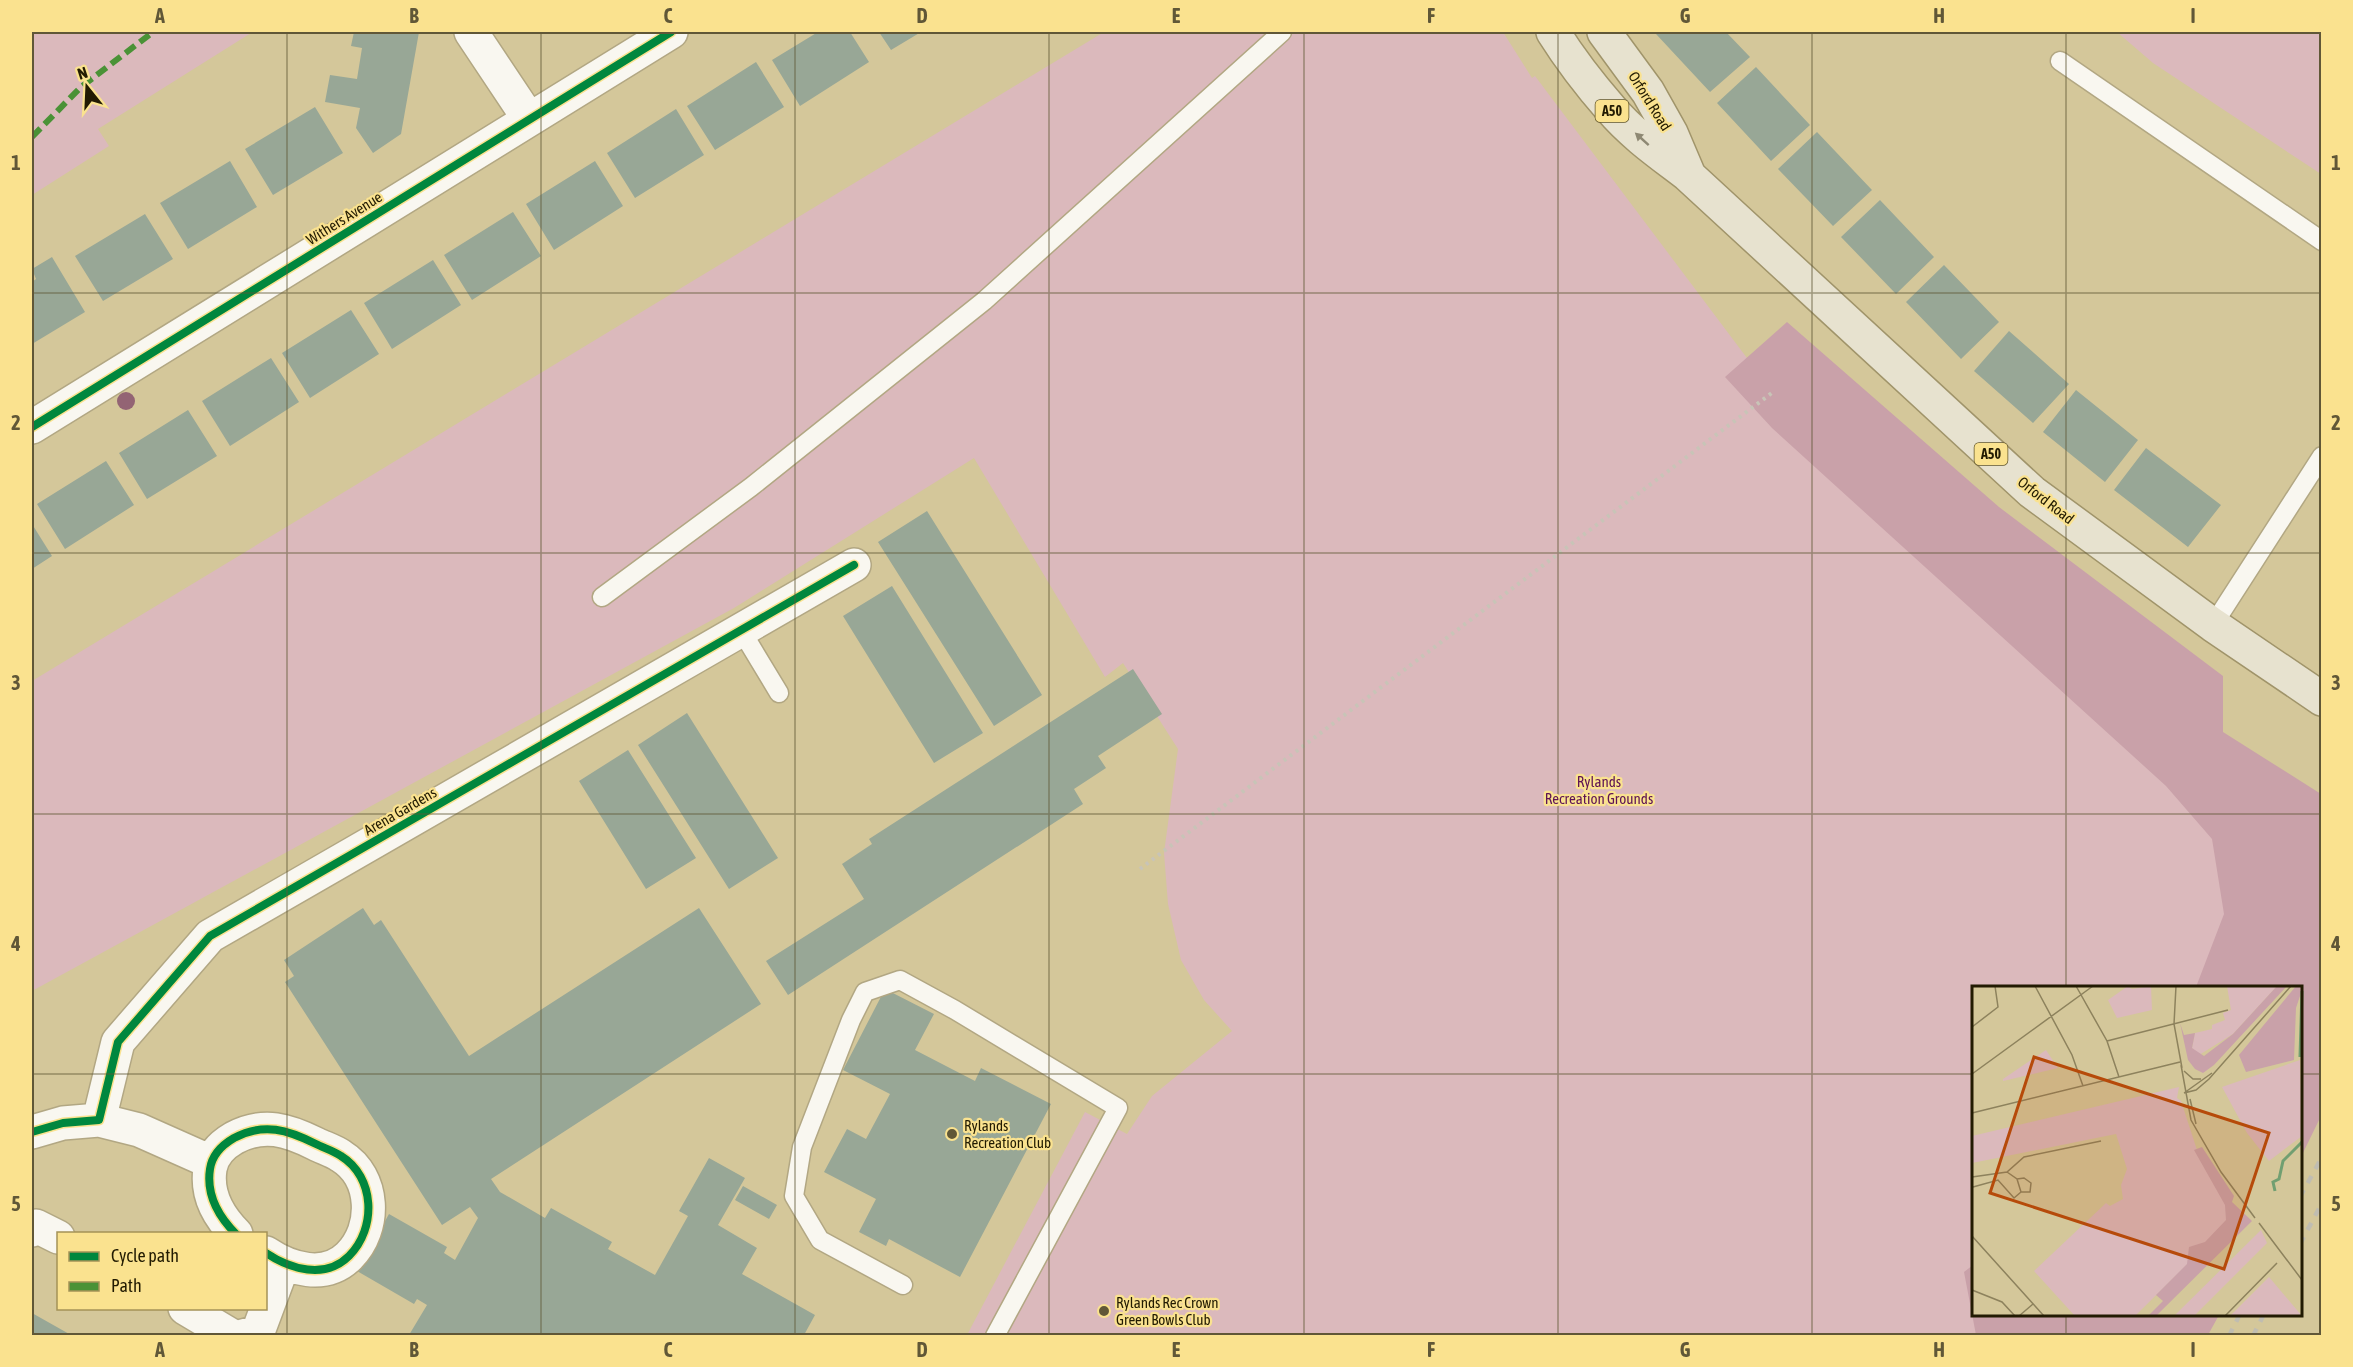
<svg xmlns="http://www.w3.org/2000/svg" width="2353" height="1367" viewBox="0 0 2353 1367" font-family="'Asap Condensed',sans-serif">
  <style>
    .green { fill: #dbb9bc }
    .forest { fill: #c9a1a9 }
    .building { fill: #98a796 }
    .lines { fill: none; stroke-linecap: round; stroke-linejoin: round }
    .lane-casing { stroke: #b2a783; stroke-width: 21 }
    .street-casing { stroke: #b2a783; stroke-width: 36 }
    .primary-casing { stroke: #a0946a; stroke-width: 36 }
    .path { stroke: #c8c4b7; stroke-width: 4; stroke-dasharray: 3 4.5; stroke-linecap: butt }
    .lane { stroke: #f9f7f0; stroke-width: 18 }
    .street { stroke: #f9f7f0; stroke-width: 33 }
    .primary { stroke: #e7e2cf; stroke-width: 33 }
    .rail { stroke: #c0bdb1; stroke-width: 4.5; stroke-dasharray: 8 8; stroke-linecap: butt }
    .quiet { stroke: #4a9236; stroke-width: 6; stroke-dasharray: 12 6; stroke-linecap: butt }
    .cycleway-casing { stroke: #fae28f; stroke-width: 11 }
    .cycleway { stroke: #00873e; stroke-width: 8 }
    .tree { fill: #936474 }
    .oneway { fill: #8e8873 }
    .grid { fill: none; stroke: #605737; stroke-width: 1.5; stroke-opacity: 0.55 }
    .poi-dot { fill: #605737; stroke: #fae28f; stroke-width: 2 }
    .labels { text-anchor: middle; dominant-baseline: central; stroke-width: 4.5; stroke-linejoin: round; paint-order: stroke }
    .shield { fill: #fae28f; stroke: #63572c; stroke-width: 1.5 }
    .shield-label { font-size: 14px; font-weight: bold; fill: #221b02 }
    .street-label { font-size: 15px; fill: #221b02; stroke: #fae28f }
    .park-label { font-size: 15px; fill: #5d1354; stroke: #fae28f }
    .poi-label { font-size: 15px; fill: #221b02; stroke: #fae28f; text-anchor: start }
    .inset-river { fill: none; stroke: #719f71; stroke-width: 3 }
    .inset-road { fill: none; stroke: #8d825d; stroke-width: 1.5 }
    .view { fill: #b64a0a; fill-opacity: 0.15; stroke: #b64a0a; stroke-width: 3 }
    .inset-edge { fill: none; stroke: #221b02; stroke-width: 3 }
    .neatline { fill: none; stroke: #605737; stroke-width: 2 }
    .grid-label { font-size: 20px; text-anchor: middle; font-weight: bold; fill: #605737 }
  </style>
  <rect width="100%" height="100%" fill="#d4c79a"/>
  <path class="green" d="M32 32H250L251 33 98 129 109 146 32 195Z
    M1104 32H1503L1532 78 1535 76 1753 366 2250 775 2233 987 1974 988V1314L2069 1335H967L1085 1112 1127 1134 1152 1096 1232 1031 1204 1000 1181 960 1168 904 1164 853 1178 749 1123 663 1105 677 974 458 734 608 32 991V681Z
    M2117 32H2321V174L2153 63Z"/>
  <path class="forest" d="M1787 322 1999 507 2223 676V732L2321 794V1116L2301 1157 2300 988 2196 987 2224 914 2212 839 2166 786 1772 428 1725 377Z
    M1973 1265 1974 1314 2219 1315 2208 1335H1976L1964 1272Z"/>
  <path class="building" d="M354 32H419L401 134 373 153 356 128 360 108 325 102 330 75 357 79 362 48 351 46Z
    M818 32H850L869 62 800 106 772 60Z
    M879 32H921L891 50Z
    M1659 32H1726L1750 57 1710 92 1656 34Z
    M756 62 784 107 715 150 687 106Z
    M1756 67 1810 125 1771 161 1717 103Z
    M315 107 343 153 273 195 245 149Z
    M676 109 704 155 635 198 607 153Z
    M1817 132 1872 190 1833 226 1778 169Z
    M230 161 257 207 188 249 160 203Z
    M595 161 623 206 554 250 526 204Z
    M1880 200 1934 257 1896 294 1841 237Z
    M513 212 541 256 472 300 444 255Z
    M145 214 173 259 103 301 75 256Z
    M52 257 85 312 32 344V282L36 279 32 269Z
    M433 260 461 305 392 349 364 303Z
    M1944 265 1999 322 1961 359 1906 302Z
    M351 310 379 354 310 398 282 353Z
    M2009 331 2069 384 2033 423 1974 371Z
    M271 358 299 402 230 446 202 401Z
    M2076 390 2138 440 2105 482 2043 432Z
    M188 410 217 456 147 499 119 453Z
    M2146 448 2221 505 2188 547 2114 490Z
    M106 461 134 505 65 549 37 504Z
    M927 511 1042 695 994 726 878 542Z
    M32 524 52 556 32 569Z
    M892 586 983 733 934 763 843 616Z
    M1133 669 1162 714 1098 756 1106 768 1074 789 1083 804 788 995 766 961 864 899 842 864 872 844 869 839Z
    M687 713 778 858 729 889 638 745Z
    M628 750 696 858 646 889 579 781Z
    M363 908 374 925 381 920 469 1056 699 908 761 1004 491 1179 500 1192 545 1218 551 1208 612 1242 608 1249 655 1275 688 1216 679 1211 709 1158 745 1178 718 1225 757 1248 742 1274 815 1315 804 1335H409L427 1305 417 1299 414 1304 357 1271 389 1214 447 1247 444 1253 455 1260 478 1218 470 1207 442 1225 285 982 294 976 284 960Z
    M885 989 934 1014 915 1050 975 1081 981 1068 1051 1104 960 1277 889 1239 886 1246 859 1232 876 1199 824 1172 847 1129 866 1139 890 1094 843 1070Z
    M743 1186 777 1205 769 1219 735 1200Z
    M32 1313 71 1335H32Z"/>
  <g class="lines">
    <defs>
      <path id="lane" d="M2060 61 2322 241
        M602 597 751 487 984 301 1282 32
        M2213 625 2322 456
        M741 630 779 693
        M903 1285 820 1240 794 1196 802 1147 851 1020 865 992 900 980 955 1010 1118 1108 995 1336"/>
      <path id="street" d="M471 32 529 119
        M32 427 671 32
        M99 1120 139 1130 211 1162
        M32 1132 63 1123 99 1120 118 1042 210 936 854 565
        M32 1230 36 1226 58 1237
        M236 1234C218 1216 206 1195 210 1169 212 1155 222 1145 234 1138 264 1122 288 1130 316 1144 324 1148 334 1151 341 1156 375 1177 377 1228 349 1256 325 1280 290 1269 266 1253
        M185 1308 232 1336
        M243 1336 258 1332 283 1265"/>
      <path id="primary" d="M1553 32C1570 59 1590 85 1611 109 1633 135 1662 155 1688 175L2032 492 2213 625 2322 699
        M1604 32 1648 92 1671 133 1688 173"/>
    </defs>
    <use href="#lane" class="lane-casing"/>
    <use href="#street" class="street-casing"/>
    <use href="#primary" class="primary-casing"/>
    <path class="path" d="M1140 869 1773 392"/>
    <use href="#lane" class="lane"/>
    <use href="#street" class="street"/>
    <use href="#primary" class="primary"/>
    <path class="rail" d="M2300 1197 2322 1157
      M2300 1244 2322 1203
      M2229 1336 2240 1314
      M2253 1336 2264 1314"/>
    <path class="quiet" d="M32 137 81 87 153 32"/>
    <defs>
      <path id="cycleway" d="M32 427 671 32
        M32 1132 63 1123 99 1120 118 1042 210 936 854 565
        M236 1234C218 1216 206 1195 210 1169 212 1155 222 1145 234 1138 264 1122 288 1130 316 1144 324 1148 334 1151 341 1156 375 1177 377 1228 349 1256 325 1280 290 1269 266 1253"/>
    </defs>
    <use href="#cycleway" class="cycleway-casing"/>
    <use href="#cycleway" class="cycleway"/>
  </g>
  <circle class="tree" cx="126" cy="401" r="9"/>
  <defs><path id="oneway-solid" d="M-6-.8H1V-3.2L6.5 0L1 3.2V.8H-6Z" transform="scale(1.5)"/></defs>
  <use class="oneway" href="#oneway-solid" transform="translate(1642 139) rotate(-138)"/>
  <path class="grid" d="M287 32V1336M541 32V1336M795 32V1336M1049 32V1336M1304 32V1336M1558 32V1336M1812 32V1336M2066 32V988M32 293H2322M32 553H2322M32 814H2322M32 1074H1974M2300 1074H2322M2066 1314V1336"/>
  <g class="poi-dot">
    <circle cx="952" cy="1134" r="6"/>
    <circle cx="1104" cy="1311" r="6"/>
  </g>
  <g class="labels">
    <g class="shield">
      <rect x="1595.5" y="100" width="33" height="22" rx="4.5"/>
      <rect x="1974.5" y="443" width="33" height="22" rx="4.5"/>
    </g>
    <g class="shield-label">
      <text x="1612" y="111">A50</text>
      <text x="1991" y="454">A50</text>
    </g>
    <g class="street-label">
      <text transform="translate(1650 101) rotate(58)">Orford Road</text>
      <text transform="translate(344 218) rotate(-32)">Withers Avenue</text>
      <text transform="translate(2046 500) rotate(38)">Orford Road</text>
      <text transform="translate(400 811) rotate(-30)">Arena Gardens</text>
    </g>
    <g class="park-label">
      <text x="1599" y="781">Rylands<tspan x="1599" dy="17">Recreation Grounds</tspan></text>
    </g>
    <g class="poi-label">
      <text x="964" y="1125">Rylands<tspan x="964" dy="17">Recreation Club</tspan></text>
      <text x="1116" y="1302">Rylands Rec Crown<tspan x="1116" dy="17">Green Bowls Club</tspan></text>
    </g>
  </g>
  <g transform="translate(1972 986)">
    <rect width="330" height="330" fill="#d4c79a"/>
    <path d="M156 0 160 3 179 0 180 24 145 32 136 14ZM255 0H305L261 48 227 69 220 62 223 47 240 43V39L253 34 251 27 259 24ZM74 64 86 82 31 95V93ZM328 74 330 150 297 175 275 147 250 101ZM207 101 205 112 209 115 225 164 261 221 256 238 163 330H103L62 285 134 217 138 220 151 213 149 199 155 183 144 148 0 177V150ZM289 244 295 257 222 330H202ZM297 291 330 330H258Z" fill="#dbb9bc"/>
    <path d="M305 0H315L242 79 231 87 223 83 216 74 208 37 212 49 223 47 220 62 232 70 261 48ZM324 0H330V4L324 22 322 74 274 86 267 69ZM230 161 262 210 260 216 280 235 184 330H176L191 315 184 309 215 278 217 261 233 256 254 234 253 219 222 164Z" fill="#c9a1a9"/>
    <path class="inset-river" d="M328 71 330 5M303 205 301 196 307 193 311 175 330 156"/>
    <path class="inset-road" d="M63 0 100 69 111 100M104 0 135 55 147 91M204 0 202 38 210 82M0 41 26 21 23 0M135 55 256 24M209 79 219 134 249 186 283 232M212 85 221 93H229M0 88 121 0M212 107 224 104 237 93 319 0M212 107 240 87M218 113 224 138M0 127 208 76M35 186 45 193 49 206H58L59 197 52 192 45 193M0 191 35 186 52 171 129 155M1 201 26 194 42 212 49 206M287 237 330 294M0 250 72 330M0 304 30 316 43 330M47 330 61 318M253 330 305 277"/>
    <path class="view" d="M62 71 297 147 252 283 18 207Z"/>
    <rect width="330" height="330" class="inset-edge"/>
  </g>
  <rect width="2353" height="1367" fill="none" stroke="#fae28f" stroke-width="66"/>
  <rect x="57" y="1232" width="210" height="78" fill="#fae28f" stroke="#a49257" stroke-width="1.5"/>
  <rect x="69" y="1252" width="30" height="9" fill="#00873e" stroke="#a49257" stroke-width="1.5"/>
  <text x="111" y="1262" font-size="18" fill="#221b02">Cycle path</text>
  <rect x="69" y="1282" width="30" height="9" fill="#4a9236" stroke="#a49257" stroke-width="1.5"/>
  <text x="111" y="1292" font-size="18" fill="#221b02">Path</text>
  <g transform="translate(87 87) rotate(342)" stroke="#fae28f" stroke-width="4.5" paint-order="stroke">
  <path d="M0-4.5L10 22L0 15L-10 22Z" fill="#221b02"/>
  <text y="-9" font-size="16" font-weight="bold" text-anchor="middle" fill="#221b02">N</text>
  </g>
  <rect x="33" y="33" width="2287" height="1301" class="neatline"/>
  <g class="grid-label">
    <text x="160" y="23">A</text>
    <text x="414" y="23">B</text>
    <text x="668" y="23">C</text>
    <text x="922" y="23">D</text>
    <text x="1176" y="23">E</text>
    <text x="1431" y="23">F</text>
    <text x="1685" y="23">G</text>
    <text x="1939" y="23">H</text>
    <text x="2193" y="23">I</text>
    <text x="16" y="170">1</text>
    <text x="2336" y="170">1</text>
    <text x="16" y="430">2</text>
    <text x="2336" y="430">2</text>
    <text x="16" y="690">3</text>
    <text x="2336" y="690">3</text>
    <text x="16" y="951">4</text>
    <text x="2336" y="951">4</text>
    <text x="16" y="1211">5</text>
    <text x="2336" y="1211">5</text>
    <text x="160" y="1357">A</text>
    <text x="414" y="1357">B</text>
    <text x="668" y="1357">C</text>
    <text x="922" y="1357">D</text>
    <text x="1176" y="1357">E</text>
    <text x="1431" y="1357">F</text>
    <text x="1685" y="1357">G</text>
    <text x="1939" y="1357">H</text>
    <text x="2193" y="1357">I</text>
  </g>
</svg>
